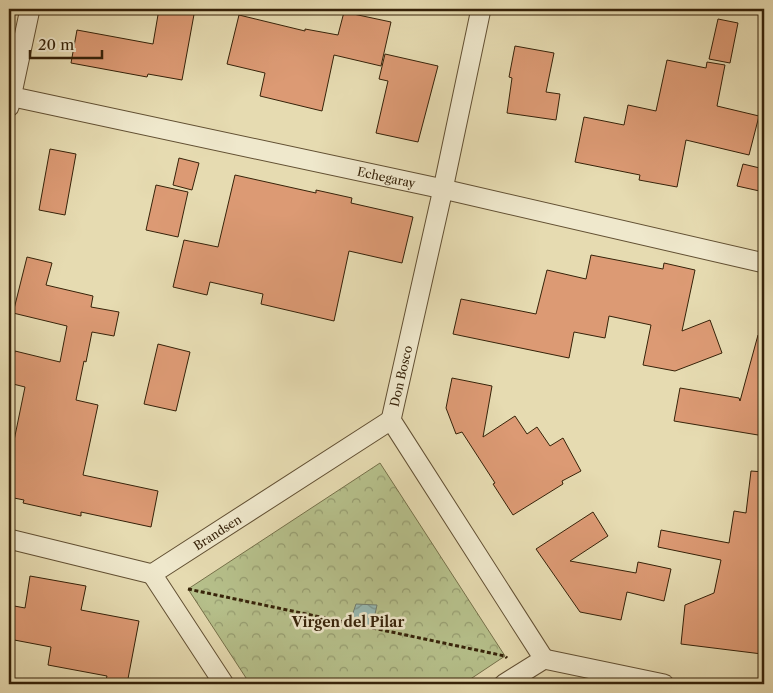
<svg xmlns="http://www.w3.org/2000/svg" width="773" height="693" viewBox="0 0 773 693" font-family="'Libre Caslon Text',serif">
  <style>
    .park { fill: url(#park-crowns); stroke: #76714a }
    .water { fill: url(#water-waves); stroke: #707d6f }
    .building { fill: #dc9a74; stroke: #362209 }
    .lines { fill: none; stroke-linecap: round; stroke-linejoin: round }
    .street-casing { stroke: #625033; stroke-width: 21 }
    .path { stroke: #362209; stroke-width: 3; stroke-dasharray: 4 2.5; stroke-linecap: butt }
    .street { stroke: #efe8cc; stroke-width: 19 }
    .labels { text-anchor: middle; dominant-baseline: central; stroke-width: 5; stroke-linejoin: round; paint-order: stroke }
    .street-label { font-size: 12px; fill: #362209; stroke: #efe8cc }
    .neighbourhood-label { font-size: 14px; font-weight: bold; fill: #362209; stroke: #efe8cc }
  </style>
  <defs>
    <pattern id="park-crowns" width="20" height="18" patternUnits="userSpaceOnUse" patternTransform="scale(1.25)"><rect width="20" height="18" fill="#b6c08b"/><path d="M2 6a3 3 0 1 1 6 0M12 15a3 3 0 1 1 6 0" fill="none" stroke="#959c70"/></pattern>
    <pattern id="water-waves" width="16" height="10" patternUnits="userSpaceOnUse" patternTransform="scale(1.25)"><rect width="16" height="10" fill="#97b9b3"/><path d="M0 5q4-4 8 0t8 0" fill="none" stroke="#7c9690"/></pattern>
  </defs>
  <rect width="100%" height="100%" fill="#e6dbb1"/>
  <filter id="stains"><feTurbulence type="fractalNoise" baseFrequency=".004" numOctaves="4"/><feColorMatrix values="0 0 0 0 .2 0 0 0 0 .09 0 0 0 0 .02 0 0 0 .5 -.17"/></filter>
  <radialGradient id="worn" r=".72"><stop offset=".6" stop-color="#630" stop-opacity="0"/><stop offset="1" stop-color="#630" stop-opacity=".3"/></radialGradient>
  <path class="park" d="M380 463 505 656 463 684H250L188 589Z"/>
  <path class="water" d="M356 604 377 605 372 628 350 622Z"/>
  <path class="building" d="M159 9H195L182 80 148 74 147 77 71 63 77 30 153 44Z
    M344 12 391 22 381 66 334 55 322 111 260 96 265 73 227 64 239 15 305 31V29L338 35Z
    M718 19 738 23 730 63 709 59Z
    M515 46 554 53 546 92 560 94 556 120 507 113 512 78 509 77Z
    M385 54 438 66 418 142 376 133 388 81 379 79Z
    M667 60 706 68 707 62 725 65 717 106 759 116 749 155 686 140 677 187 639 180 640 175 575 162 584 117 624 125 628 105 656 111Z
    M50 149 76 154 65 215 39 210Z
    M179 158 199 163 192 190 173 185Z
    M743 164 764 169V192L737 186Z
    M235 175 316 193V190L352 198 351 203 413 217 402 263 349 251 334 321 261 304 263 294 210 282 207 295 173 287 184 240 218 247Z
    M156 185 188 192 178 237 146 230Z
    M591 255 663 269 664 263 695 270 682 331 710 320 722 353 675 371 643 365 651 325 609 316 605 338 574 332 569 358 453 334 461 299 536 314 547 270 586 279Z
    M27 257 52 263 46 285 93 296 91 307 119 312 114 336 92 332 86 362 84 361 76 400 98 405 83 475 158 491 151 527 81 512V516L23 503 24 500 9 497V465L25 387 9 383 15 351 60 362 67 326 13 313Z
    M758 335H764V436L674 421 680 388 739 398 740 401Z
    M158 344 190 352 176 411 144 404Z
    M452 378 492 386 483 437 515 416 527 434 537 427 550 446 563 438 581 471 562 481 563 484 513 515 493 484 495 483 462 432 456 434 446 408Z
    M751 471 764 472V637L762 654 681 644 685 605 714 593 721 560 658 547 661 530 729 543 734 511 746 513Z
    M593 512 608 536 570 561 636 573 638 562 671 569 664 601 627 592 621 620 580 612 536 549Z
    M30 576 86 586 81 610 139 621 127 684H105L107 676 48 665 51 647 9 639V605L25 608Z"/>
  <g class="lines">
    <defs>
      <g id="street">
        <path d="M481 9 443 189 391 420 544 659 504 684"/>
        <path id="s1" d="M9 96 443 189 764 263"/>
        <path d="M9 107 30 9"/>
        <path d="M9 539 152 574"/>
        <path d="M544 659 664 684"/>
        <path id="s2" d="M224 684 152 574 391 420"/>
      </g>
    </defs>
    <use href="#street" class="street-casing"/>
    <path class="path" d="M188 589 505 656 507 658"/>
    <use href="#street" class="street"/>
  </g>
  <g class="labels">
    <g class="street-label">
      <text stroke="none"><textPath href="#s1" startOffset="386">Echegaray</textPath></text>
      <text transform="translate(401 376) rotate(-77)">Don Bosco</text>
      <text stroke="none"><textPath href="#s2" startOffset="209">Brandsen</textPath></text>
    </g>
    <g class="neighbourhood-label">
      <text x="348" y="622">Virgen del Pilar</text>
    </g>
  </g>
  <rect width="773" height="693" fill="none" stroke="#e6dbb1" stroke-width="30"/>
  <rect x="10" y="10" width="753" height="673" fill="none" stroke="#362209" stroke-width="2.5"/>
  <rect x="15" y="15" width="743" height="663" fill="none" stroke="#362209"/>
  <path d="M30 50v8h72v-8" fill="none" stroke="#362209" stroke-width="2.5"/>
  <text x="38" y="50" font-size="15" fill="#362209" stroke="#efe8cc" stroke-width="4" paint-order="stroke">20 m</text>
  <rect width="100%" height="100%" filter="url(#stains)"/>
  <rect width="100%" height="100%" fill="url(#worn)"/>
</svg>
